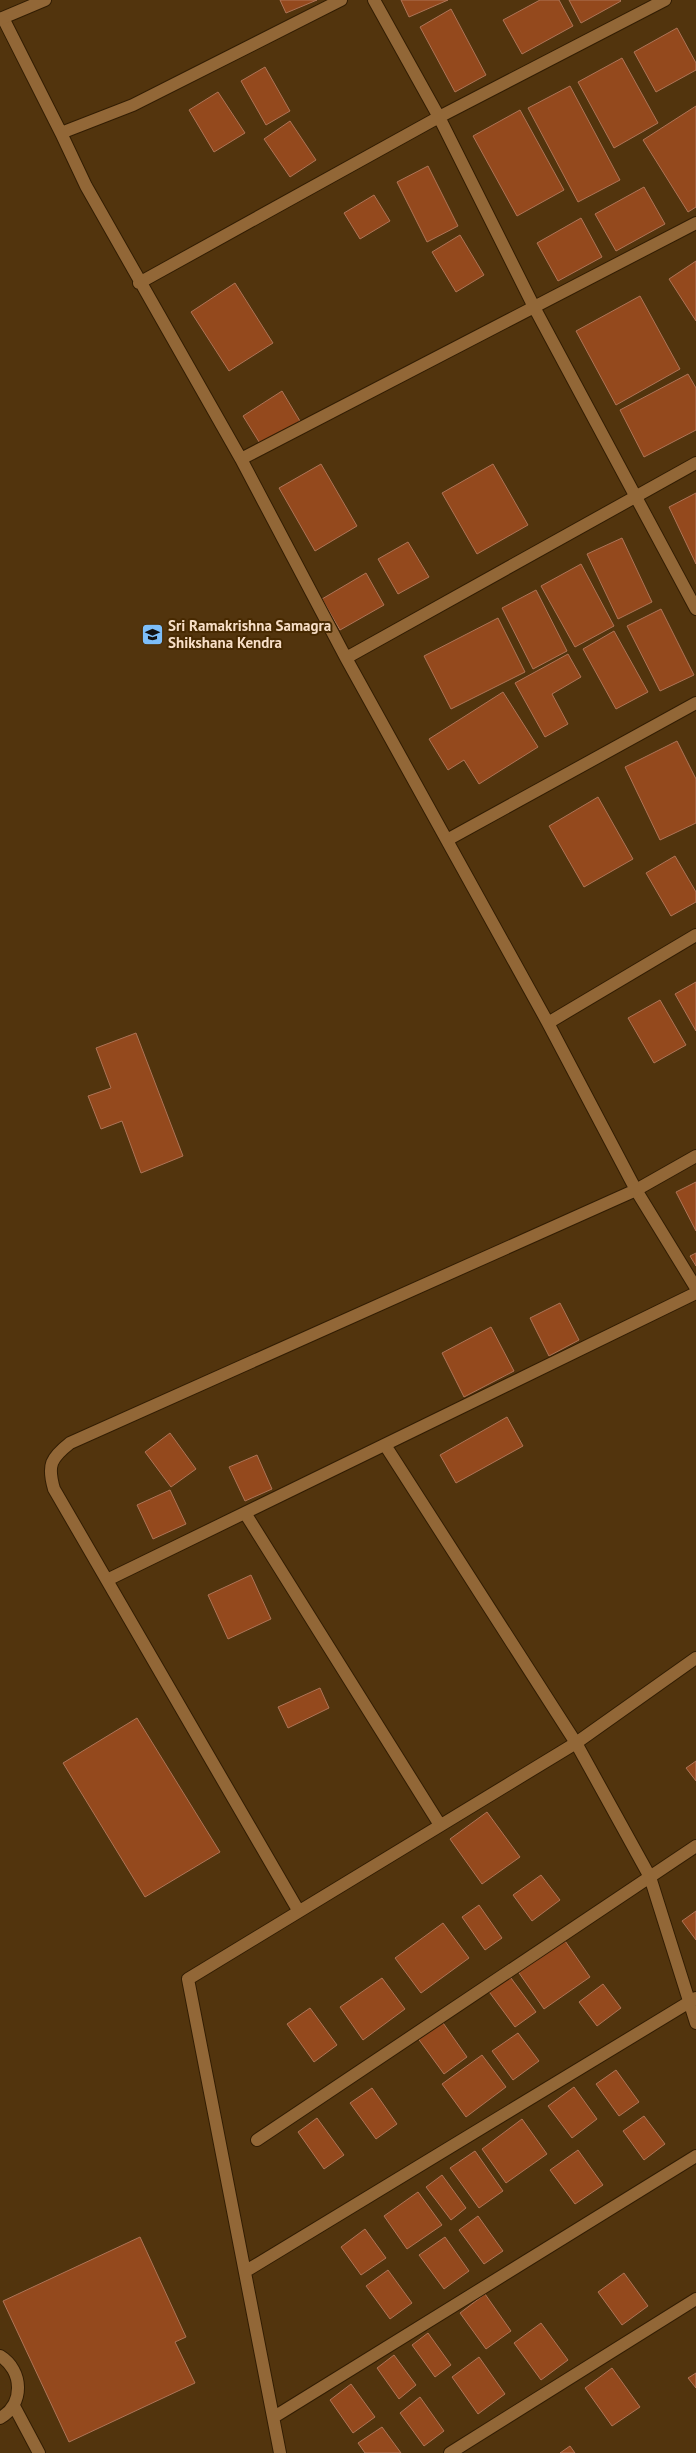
<svg xmlns="http://www.w3.org/2000/svg" width="696" height="2453" viewBox="0 0 696 2453" font-family="'PT Sans',sans-serif">
  <style>
    .building { fill: #94491d; stroke: #ae7457 }
    .lines { fill: none; stroke-linecap: round; stroke-linejoin: round }
    .lane-casing { stroke: #321d03; stroke-width: 14 }
    .street-casing { stroke: #321d03; stroke-width: 14 }
    .secondary-casing { stroke: #321d03; stroke-width: 14 }
    .lane { stroke: #926737; stroke-width: 12 }
    .street { stroke: #926737; stroke-width: 12 }
    .secondary { stroke: #926737; stroke-width: 12 }
    .labels { text-anchor: middle; dominant-baseline: central; stroke-width: 4; stroke-linejoin: round; paint-order: stroke }
    .poi-label { font-size: 15px; font-weight: bold; fill: #f7dec6; stroke: #472901; text-anchor: start }
  </style>
  <rect width="100%" height="100%" fill="#52340d"/>
  <path class="building" d="M280 0H317L286 13Z
    M401 0H448L409 17Z
    M540 0H559L573 26 522 54 503 20Z
    M569 0H620L621 1 581 23Z
    M451 9 486 75 455 92 420 27Z
    M677 28 696 63V70L656 92 634 52Z
    M622 58 658 123 614 148 578 82Z
    M265 67 290 111 266 125 241 81Z
    M570 86 620 180 578 202 528 108Z
    M218 92 245 133 214 152 189 110Z
    M696 106V207L688 212 643 140Z
    M520 110 564 190 517 216 473 136Z
    M290 121 316 160 290 177 264 139Z
    M428 166 458 226 427 242 397 182Z
    M644 187 665 224 616 251 595 214Z
    M374 195 390 221 360 239 344 213Z
    M581 218 602 257 558 281 537 243Z
    M460 235 484 275 456 292 432 252Z
    M696 261V321L669 279Z
    M235 283 273 343 229 371 191 312Z
    M640 296 680 369 616 405 576 331Z
    M688 374 696 388V430L644 457 620 410Z
    M282 391 300 421 261 445 243 416Z
    M321 464 357 526 315 551 279 488Z
    M493 464 528 525 477 554 442 493Z
    M696 493V564L669 507Z
    M622 538 652 602 618 619 587 554Z
    M408 542 429 577 398 594 378 559Z
    M581 564 614 626 575 647 541 586Z
    M366 573 384 605 340 630 322 599Z
    M536 590 567 651 533 669 502 608Z
    M661 609 694 675 660 691 627 626Z
    M498 618 525 672 451 709 424 656Z
    M614 631 648 692 616 709 583 649Z
    M568 654 581 677 552 694 568 724 545 737 515 683Z
    M503 692 538 747 479 784 464 760 448 770 429 739Z
    M677 741 696 779V823L660 840 625 767Z
    M598 797 633 859 584 887 549 826Z
    M675 856 696 892V902L671 916 646 873Z
    M696 982V1031L675 994Z
    M660 1000 686 1045 654 1063 628 1018Z
    M136 1033 183 1156 141 1173 122 1121 101 1129 88 1096 111 1088 96 1048Z
    M696 1182V1231L676 1192Z
    M696 1253V1266L690 1256Z
    M560 1303 579 1340 549 1356 530 1318Z
    M491 1327 514 1371 464 1397 442 1353Z
    M507 1417 523 1446 456 1483 440 1455Z
    M170 1433 196 1469 171 1487 145 1452Z
    M257 1455 272 1489 245 1501 229 1467Z
    M170 1490 186 1524 153 1539 137 1505Z
    M251 1575 271 1619 228 1639 208 1595Z
    M320 1688 329 1708 288 1728 278 1707Z
    M137 1718 220 1852 145 1897 63 1763Z
    M696 1761V1781L686 1768Z
    M487 1812 520 1857 482 1884 450 1839Z
    M541 1875 560 1900 532 1921 513 1895Z
    M479 1905 502 1938 485 1950 462 1917Z
    M696 1911V1940L682 1921Z
    M443 1923 469 1958 421 1993 395 1958Z
    M563 1938 590 1977 544 2009 517 1970Z
    M508 1974 536 2012 515 2027 487 1989Z
    M382 1978 405 2009 363 2040 340 2007Z
    M603 1984 621 2008 597 2026 579 2002Z
    M310 2008 337 2045 314 2062 287 2024Z
    M441 2020 467 2057 444 2074 417 2037Z
    M518 2033 539 2061 513 2080 492 2051Z
    M482 2055 506 2087 466 2117 442 2084Z
    M616 2070 639 2102 619 2116 596 2084Z
    M574 2087 597 2119 572 2138 548 2106Z
    M372 2088 397 2124 376 2139 350 2103Z
    M644 2116 665 2144 644 2160 623 2131Z
    M317 2118 344 2155 324 2169 298 2132Z
    M522 2119 547 2154 506 2183 482 2149Z
    M578 2150 603 2185 575 2204 550 2170Z
    M475 2151 503 2191 479 2208 450 2168Z
    M442 2175 466 2208 451 2220 426 2187Z
    M418 2192 442 2225 407 2249 384 2216Z
    M478 2216 503 2251 484 2264 459 2230Z
    M365 2229 386 2258 361 2275 341 2247Z
    M140 2237 186 2337 175 2342 195 2383 69 2442 3 2301Z
    M445 2237 469 2271 444 2289 419 2255Z
    M388 2270 412 2303 390 2319 366 2286Z
    M624 2273 648 2306 622 2325 598 2292Z
    M485 2294 511 2331 486 2349 460 2313Z
    M541 2323 568 2360 541 2380 514 2343Z
    M428 2333 451 2365 435 2377 412 2345Z
    M394 2355 416 2385 399 2399 377 2368Z
    M479 2357 505 2394 478 2414 452 2377Z
    M612 2368 640 2407 612 2426 585 2388Z
    M696 2373V2388L688 2378Z
    M351 2384 375 2417 353 2433 330 2400Z
    M420 2397 444 2431 424 2446 400 2413Z
    M382 2427 401 2453H365L358 2443Z
    M570 2446 575 2453H560Z"/>
  <g class="lines">
    <defs>
      <path id="lane" d="M0 2356C23 2370 25 2404 0 2418
        M14 2406 39 2453"/>
      <path id="street" d="M341 0 133 105 61 133 86 186 241 459 346 658 548 1023 636 1190 696 1288
        M374 0 439 117 534 307 696 609
        M3 18 61 133
        M139 283 439 117 665 0
        M241 459 696 223
        M346 658 696 463
        M447 840 696 703
        M548 1023 696 935
        M245 1513 440 1825
        M107 1580 696 1293
        M696 1658 576 1743 650 1877 696 2023
        M298 1910 54 1489C47 1465 51 1458 70 1443L636 1190 696 1156
        M257 2140 696 1846
        M246 2271 696 1998
        M274 2417 696 2156
        M280 2453 188 1979 576 1743 385 1445
        M450 2453 696 2299"/>
      <path id="secondary" d="M0 19 45 0"/>
    </defs>
    <use href="#lane" class="lane-casing"/>
    <use href="#street" class="street-casing"/>
    <use href="#secondary" class="secondary-casing"/>
    <use href="#lane" class="lane"/>
    <use href="#street" class="street"/>
    <use href="#secondary" class="secondary"/>
  </g>
  <defs>
    <symbol id="school-square" viewBox="-11 -11 22 22"><rect x="-9" y="-9" width="18" height="18" rx="4" fill="#7dbef9" stroke="#472901"/><path d="M0-5L7-2L0 1L-7-2ZM-4 1L0 2.5L4 1V4Q0 6-4 4Z" fill="#111"/></symbol>
  </defs>
  <g fill-rule="evenodd">
    <use href="#school-square" x="140" y="622" width="25" height="25"/>
  </g>
  <g class="labels">
    <g class="poi-label">
      <text x="168" y="625">Sri Ramakrishna Samagra<tspan x="168" dy="17">Shikshana Kendra</tspan></text>
    </g>
  </g>
</svg>
